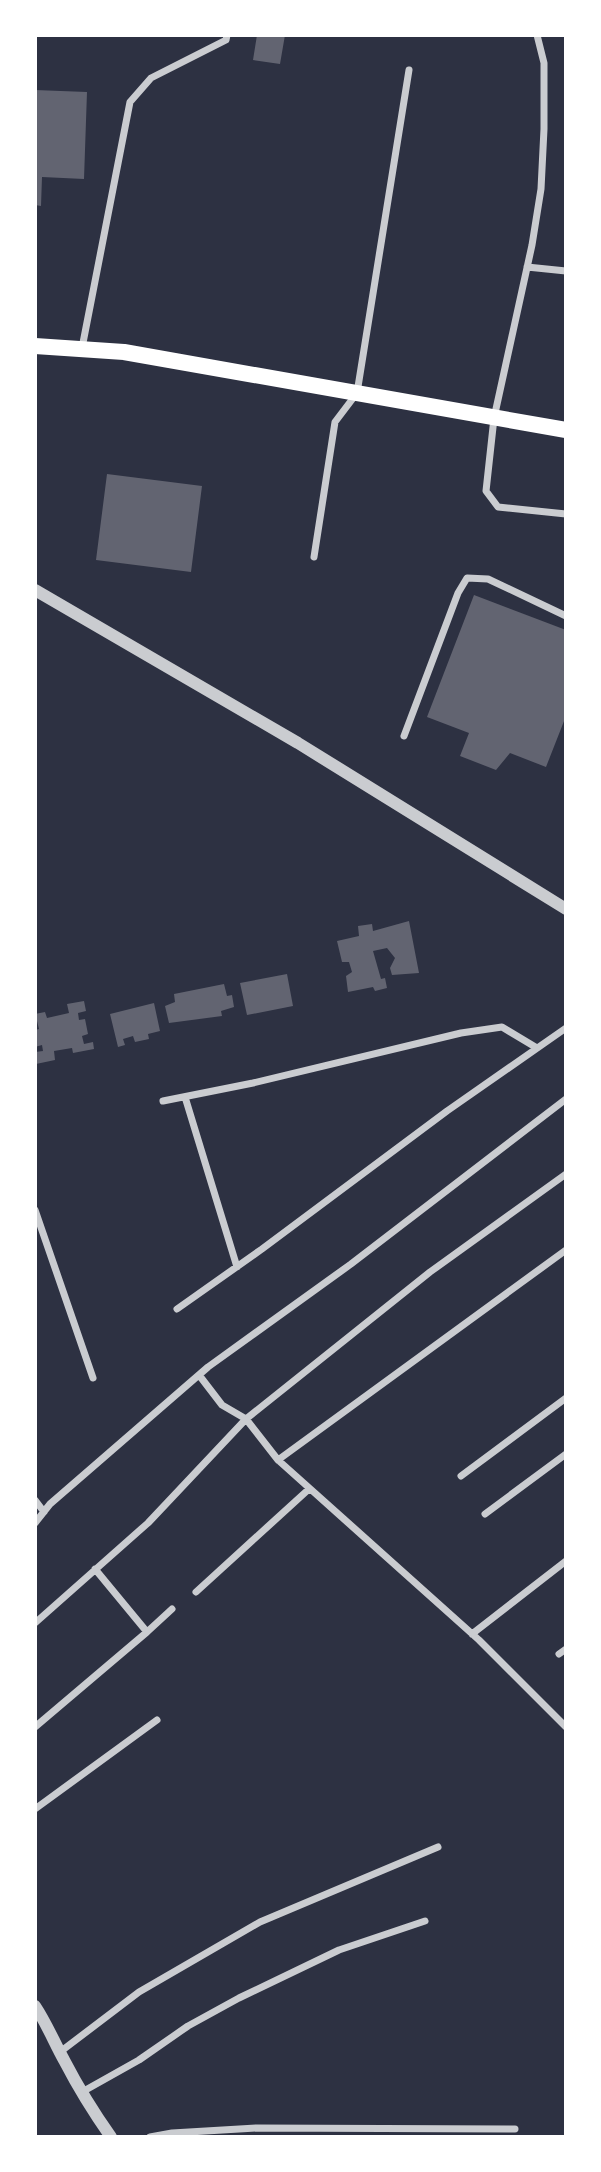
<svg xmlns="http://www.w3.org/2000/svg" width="601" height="2172" viewBox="0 0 601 2172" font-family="'DejaVu Sans',sans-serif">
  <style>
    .building { fill: #626471 }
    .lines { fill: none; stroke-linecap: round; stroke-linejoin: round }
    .minor { stroke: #caccd0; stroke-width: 7 }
    .tertiary { stroke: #caccd0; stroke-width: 12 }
    .trunk { stroke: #fff; stroke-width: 16 }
  </style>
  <rect width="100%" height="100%" fill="#2d3142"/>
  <path class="building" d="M257 35H285L280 64 253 60Z
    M35 90 87 92 84 179 42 177 41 206 35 205Z
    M107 474 202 486 191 572 96 560Z
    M474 595 566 630V716L546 767 510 753 496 770 460 756 469 733 427 717Z
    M409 921 419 973 392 975 390 968 395 958 387 948 373 951 381 979 385 978 387 988 375 991 373 987 348 992 346 976 352 972 349 962H342L337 941 359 936 358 926 372 924 373 931Z
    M287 974 293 1006 247 1015 240 983Z
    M224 984 227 996 232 995 234 1007 221 1011 222 1016 169 1023 165 1006 175 1002 174 994Z
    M84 1001 86 1011 78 1013 79 1020 85 1019 88 1034 82 1036 84 1044 93 1042 94 1049 73 1053 72 1048 54 1051 55 1060 36 1064 35 1052 43 1051 42 1045 35 1047V1030L39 1029 37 1021H35V1014L45 1012 47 1018 69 1013 67 1004Z
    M154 1003 160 1031 148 1034 149 1039 135 1042 133 1036 123 1039 125 1045 118 1047 110 1014Z"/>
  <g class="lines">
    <path class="minor" d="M537 35 544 63V129L541 189 532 245 494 418 486 491 498 507 566 514
      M527 267 566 271
      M82 348 130 102 151 78 226 40 227 35
      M314 557 335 422 357 393 409 70
      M404 736 458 593 467 578 488 579 566 616
      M185 1097 237 1267
      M163 1101 253 1083 461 1033 502 1027 537 1048
      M35 1210 93 1378
      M566 1250 278 1460 479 1640 566 1727
      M177 1309 262 1249 447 1111 566 1028
      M199 1375 222 1405 246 1419 278 1460
      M461 1476 566 1398
      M35 1500 44 1512
      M485 1514 566 1454
      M35 1523 50 1504 208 1367 351 1264 566 1099
      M95 1569 147 1632 172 1609
      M196 1592 309 1489
      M35 1623 148 1523 246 1419 430 1272 566 1174
      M472 1634 566 1561
      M559 1654 566 1649
      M35 1727 147 1632
      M35 1809 157 1720
      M60 2052 139 1992 260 1922 438 1847
      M82 2092 139 2060 188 2026 239 1998 339 1950 425 1921
      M150 2137 172 2133 256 2128 515 2129"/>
    <path class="tertiary" d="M35 590 298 743 566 909
      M35 2006C47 2024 54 2042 64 2060 78 2087 94 2113 111 2137"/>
    <path class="trunk" d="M35 346 124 352 566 430"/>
  </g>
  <rect width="601" height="2172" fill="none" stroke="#ffffff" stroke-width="74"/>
</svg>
